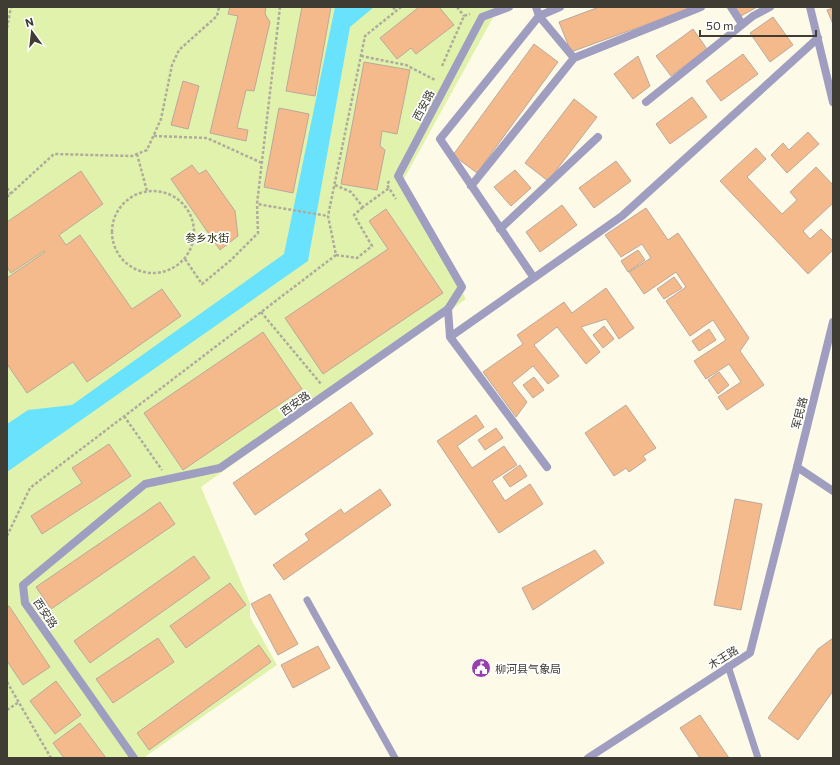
<svg xmlns="http://www.w3.org/2000/svg" width="840" height="765" viewBox="0 0 840 765" font-family="Commissioner,'Noto Sans SC',sans-serif">
  <style>
    .green { fill: #e1f2ac }
    .water { fill: #69e2fe }
    .building { fill: #f5ba8c; stroke: #bba89b }
    .lines { fill: none; stroke-linecap: round; stroke-linejoin: round }
    .path { stroke: #afab9d; stroke-width: 2.5; stroke-dasharray: 3 2; stroke-linecap: butt }
    .service { stroke: #9f9dc0; stroke-width: 7 }
    .minor { stroke: #9f9dc0; stroke-width: 8 }
    .tertiary { stroke: #9f9dc0; stroke-width: 8 }
    .labels { text-anchor: middle; dominant-baseline: central; stroke-width: 3.5; stroke-linejoin: round; paint-order: stroke }
    .street-label { font-size: 11px; fill: #3e3c33; stroke: #fff }
    .park-label { font-size: 11px; fill: #2b320d; stroke: #fff }
    .poi-label { font-size: 11px; fill: #3e3c33; stroke: #fff; text-anchor: start }
  </style>
  <rect width="100%" height="100%" fill="#fefae8"/>
  <path class="green" d="M7 7H499L400 186 466 299 201 487 250 603V617L277 665 146 756 147 758H7Z"/>
  <path class="water" d="M335 7H374L350 27 308 261 7 472V424L28 410 72 405 284 254Z"/>
  <path class="building" d="M230 7H266L265 14 270 22 254 91 246 90 237 128 248 130 246 141 210 133 238 16 228 14Z
    M302 7H331L315 96 286 91Z
    M419 7H439L454 25 416 54 411 48 397 59 380 38Z
    M599 7H694L571 52 559 22Z
    M735 7H757L741 16Z
    M833 8V24L827 10Z
    M773 17 793 45 770 62 750 33Z
    M693 29 707 49 671 76 656 56Z
    M534 44 558 62 477 173 453 155Z
    M743 54 758 74 721 101 706 81Z
    M638 56 650 86 633 99 614 74Z
    M364 62 410 70 397 134 382 131 380 146 385 150 377 190 341 184Z
    M183 81 199 86 188 129 171 125Z
    M692 97 707 117 670 144 656 124Z
    M574 99 597 117 548 181 525 163Z
    M279 108 309 114 293 193 264 187Z
    M808 132 819 144 787 173 771 155 783 143 789 150Z
    M756 148 766 159 747 177 782 214 797 200 790 192 816 167 833 185V203L803 231 810 239 821 229 833 241V250L808 274 720 181Z
    M616 161 631 181 594 208 579 188Z
    M192 165 199 174 206 170 235 211 238 236 220 250 171 179Z
    M515 170 531 188 511 206 494 187Z
    M81 171 103 204 59 235 66 245 80 235 132 309 162 289 181 316 87 382 73 362 27 393 7 364V278L45 252 44 251 11 273 7 267V222Z
    M562 205 577 225 540 252 526 232Z
    M646 208 668 240 678 233 749 338 740 351 764 385 727 410 718 397 741 382 729 364 706 379 694 361 726 340 713 320 690 336 666 301 686 287 676 272 644 294 629 272 651 258 642 244 621 257 605 235Z
    M386 209 443 293 323 374 285 318 388 249 369 221Z
    M638 250 645 260 628 272 621 261Z
    M674 277 682 288 664 299 657 289Z
    M606 288 634 328 619 339 606 319 581 327 600 352 586 364 557 327 534 345 559 376 548 384 533 366 512 383 527 402 516 417 483 372 523 344 517 335 564 302 572 313Z
    M604 326 614 339 603 348 593 335Z
    M709 329 716 340 699 351 692 341Z
    M263 332 302 389 183 470 144 413Z
    M719 372 729 385 718 394 708 380Z
    M534 377 544 390 533 398 523 385Z
    M351 402 373 434 255 515 233 483Z
    M626 405 656 448 643 456 646 460 629 472 626 468 614 476 585 433Z
    M476 415 484 427 457 446 472 468 504 446 517 465 492 481 505 501 530 484 543 504 499 533 437 441Z
    M496 428 503 438 485 450 478 440Z
    M109 444 131 476 42 534 31 516 82 483 72 468Z
    M520 465 527 476 510 487 503 477Z
    M380 489 391 505 284 580 273 565 309 540 305 534 341 509 344 514Z
    M735 499 762 504 741 610 714 605Z
    M160 502 175 524 51 609 36 587Z
    M595 550 604 563 533 610 522 588Z
    M194 556 210 578 90 663 74 641Z
    M230 583 246 605 186 648 170 626Z
    M270 594 298 644 278 655 251 604Z
    M9 606 50 667 23 685 7 661V607Z
    M158 638 174 662 113 703 96 679Z
    M833 638V691L798 740 768 718 818 649Z
    M259 645 271 662 149 750 137 733Z
    M318 646 330 668 293 688 281 665Z
    M56 681 81 715 55 734 30 701Z
    M700 715 729 758H700L680 728Z
    M80 723 106 758H64L53 743Z"/>
  <g class="lines">
    <path class="path" d="M280 7 257 204 328 216
      M393 7 396 11
      M457 7 464 16
      M7 28 11 7
      M361 56 406 65 435 80
      M442 66 464 16 470 14
      M154 136 207 138 262 163
      M137 154 147 191
      M389 181 387 185 396 199
      M335 185 351 192 363 207 389 188
      M7 188 11 194
      M112 232a41 41 0 1 1 82 0a41 41 0 1 1-82 0Z
      M7 197 54 154 132 156 147 150 161 119 172 65 179 50 217 16 219 7
      M336 255 357 258 372 246 354 215 363 207
      M185 259 202 284 231 260 258 233 257 204
      M261 312 321 384
      M124 416 162 470
      M7 536 30 488 336 255 328 216 365 36 401 7
      M7 682 51 758
      M7 710 19 702"/>
    <path class="service" d="M307 600 395 758
      M728 666 758 758"/>
    <path class="minor" d="M731 7 742 24
      M574 58 701 7
      M646 102 753 16 770 7
      M471 186 574 58 539 16 536 7
      M500 229 598 137
      M534 278 440 139 539 16 560 7
      M448 309 450 337 547 467
      M450 337 622 216 818 38
      M134 758 25 603 23 585 145 484 220 468 448 309 462 287 398 176 482 17 509 7
      M588 758 750 653 797 467"/>
    <path class="tertiary" d="M810 7 833 102
      M833 322 797 467 833 491"/>
  </g>
  <defs>
    <symbol id="civic-disc" viewBox="-11 -11 22 22"><circle r="9.5" fill="#9740ad" stroke="#fff"/><path d="M-.6-6.5H3V-4.5H.6V-3L4-1V1h2V6H-6V1h2V-1L-.6-3ZM-1.2 2.5V6h2.4V2.5Z" fill="#fff"/></symbol>
  </defs>
  <g fill-rule="evenodd">
    <use href="#civic-disc" x="470" y="657" width="22" height="22"/>
  </g>
  <g class="labels">
    <g class="street-label">
      <text transform="translate(423 105) rotate(-62)">西安路</text>
      <text transform="translate(295 403) rotate(-35)">西安路</text>
      <text transform="translate(799 413) rotate(-76)">军民路</text>
      <text transform="translate(46 613) rotate(56)">西安路</text>
      <text transform="translate(723 657) rotate(-32)">木王路</text>
    </g>
    <g class="park-label">
      <text x="207" y="237">参乡水街</text>
    </g>
    <g class="poi-label">
      <text x="495" y="668">柳河县气象局</text>
    </g>
  </g>
  <rect width="840" height="765" fill="none" stroke="#3e3c33" stroke-width="16"/>
  <g transform="translate(32 32) rotate(345)" stroke="#ffffff" stroke-width="3" paint-order="stroke">
  <path d="M0-3L7 15L0 10L-7 15Z" fill="#3e3c33"/>
  <text y="-6" font-size="11" font-weight="bold" text-anchor="middle" fill="#3e3c33">N</text>
  </g>
  <path d="M700 30v6h116v-6" fill="none" stroke="#3e3c33" stroke-width="2"/>
  <text x="706" y="30" font-size="12" fill="#3e3c33" stroke="#ffffff" stroke-width="3" paint-order="stroke">50 m</text>
</svg>
